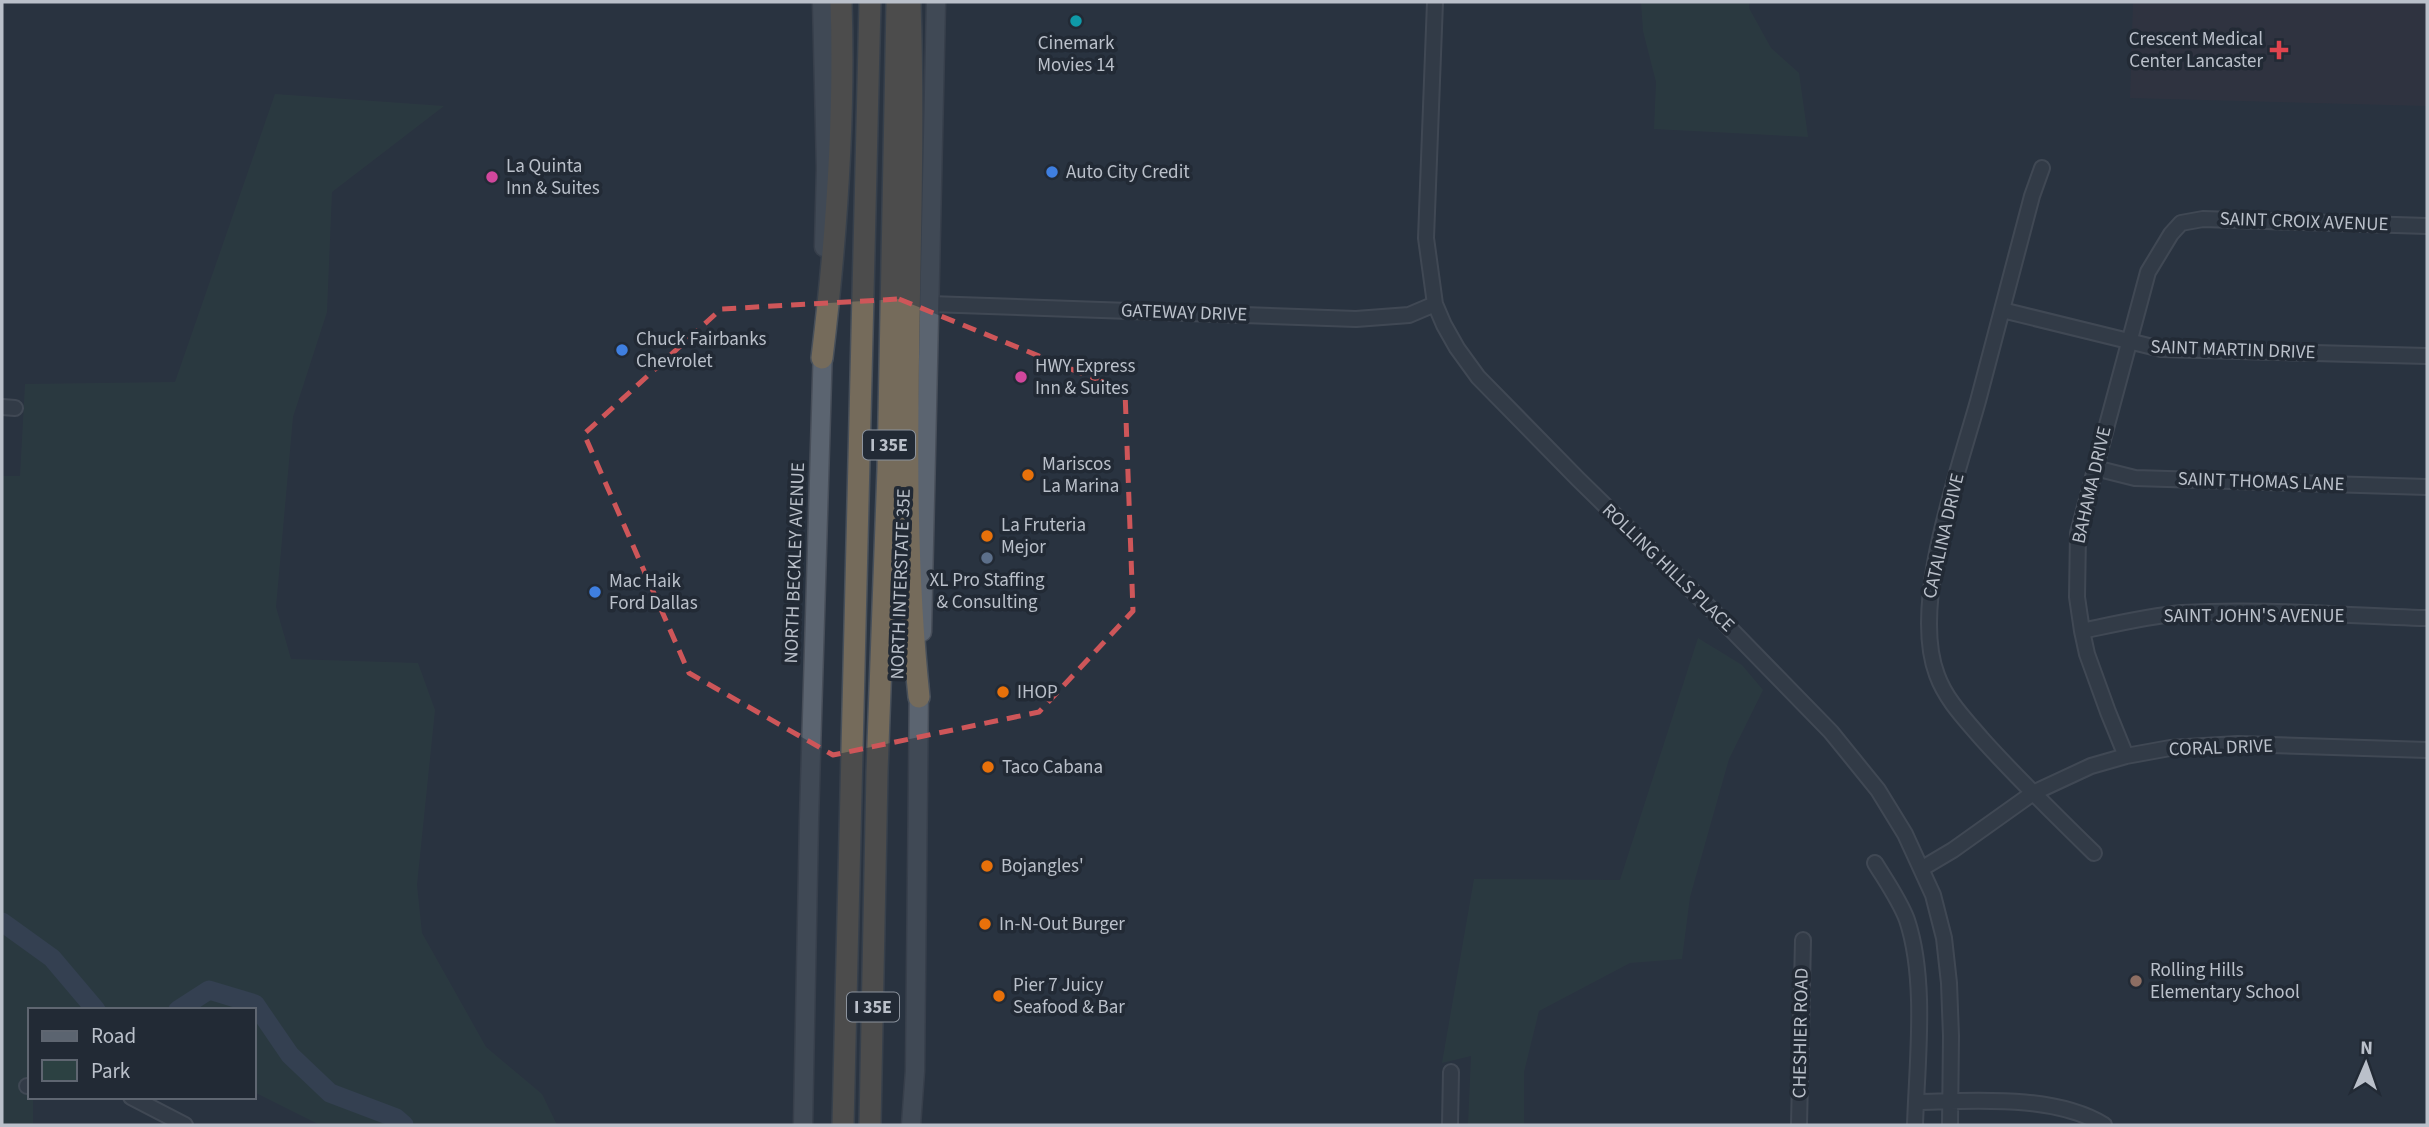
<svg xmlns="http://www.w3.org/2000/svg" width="2429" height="1127" viewBox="0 0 2429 1127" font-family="'Source Sans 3',sans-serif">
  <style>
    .medical { fill: #363441 }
    .green { fill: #2c4142 }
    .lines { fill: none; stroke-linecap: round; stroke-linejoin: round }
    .river { stroke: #405167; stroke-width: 19 }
    .minor-casing { stroke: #5b636d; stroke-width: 18 }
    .major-casing { stroke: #474e59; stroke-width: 21 }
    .highway-casing { stroke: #48505a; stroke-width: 24 }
    .minor { stroke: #3d4550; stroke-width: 14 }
    .major { stroke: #5b6470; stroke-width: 18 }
    .highway { stroke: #756b5b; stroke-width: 21 }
    .marked { fill: none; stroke: #ce5659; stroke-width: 5; stroke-dasharray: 14 9; stroke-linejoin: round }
    .culture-dot { fill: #0f9aa8; stroke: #222a35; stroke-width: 2.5 }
    .health-dot { fill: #e0444e; stroke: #222a35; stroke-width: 2.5 }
    .shop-dot { fill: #3f7fe0; stroke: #222a35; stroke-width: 2.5 }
    .hotel-dot { fill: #d1479c; stroke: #222a35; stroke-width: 2.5 }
    .food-dot { fill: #e8710a; stroke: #222a35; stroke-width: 2.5 }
    .service-dot { fill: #5c6f8a; stroke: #222a35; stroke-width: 2.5 }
    .education-dot { fill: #8d6e63; stroke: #222a35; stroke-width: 2.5 }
    .labels { text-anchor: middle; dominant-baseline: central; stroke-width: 7; stroke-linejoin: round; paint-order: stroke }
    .shield { fill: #222a35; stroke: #8c939d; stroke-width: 2 }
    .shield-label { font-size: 18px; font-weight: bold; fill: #bac0ca }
    .poi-label { font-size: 19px; fill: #bac0ca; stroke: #222a35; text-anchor: start }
    .street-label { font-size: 19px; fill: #bac0ca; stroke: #222a35 }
  </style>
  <rect width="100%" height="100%" fill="#293340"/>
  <path class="medical" d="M2133 2H2427V106L2130 98Z"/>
  <path class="green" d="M1641 2H1749V8L1771 48 1799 73 1808 137 1654 129 1656 82 1643 31Z
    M275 94 444 106 332 192 327 312 293 417 276 607 291 659 418 663 435 710 417 885 422 933 486 1047 542 1094 557 1125H320L254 1092V1010H30V1097H33V1125H2V476H20L25 384 175 382Z
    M1698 638 1742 665 1763 690 1729 759 1690 897 1682 959 1630 963 1539 1011 1524 1072V1125H1468L1471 1056 1442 1063 1474 879 1620 880Z"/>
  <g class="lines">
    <path class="river" d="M2 922 52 958 96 1010
      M178 1010 209 990 255 1004 290 1055 330 1093 396 1118 404 1125"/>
    <defs>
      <path id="minor" d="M1435 2 1426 238 1435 304 1444 325 1457 348 1478 377 1578 479 1717 615 1831 732 1878 790 1905 834 1933 895 1944 938 1949 983 1951 1036 1950 1125
        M2042 168 2032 196C2014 264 1996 332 1978 401 1958 473 1910 605 1937 675 1946 700 1965 719 1982 739 2018 779 2056 816 2094 853
        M930 304 1356 319 1409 315 1435 304
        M2002 310 2161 349 2427 356
        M2 407 15 408
        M2095 468 2135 478 2427 487
        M2082 631C2115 624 2148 616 2182 613 2263 608 2346 616 2427 618
        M2126 756 2108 712 2087 654 2082 631 2077 597 2078 533 2148 272 2171 234 2181 223 2203 219 2427 226
        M1875 863C1886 881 1900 901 1907 920 1927 980 1917 1062 1915 1125
        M1921 869 1953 850 2033 793 2091 766 2126 756 2170 748 2238 744 2427 750
        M27 1086H30
        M131 1097 185 1125
        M1916 1102C1973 1101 2054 1094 2104 1125
        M1450 1125 1451 1072
        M1799 1125 1803 940"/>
      <path id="major" d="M822 2 826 168 824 247
        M922 632 936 2
        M803 1125 809 820 823 345
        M911 1125 915 1071 919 684"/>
      <path id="highway" d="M910 3C918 234 895 467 919 697
        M822 358C836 242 845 119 841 2
        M843 1125 870 2
        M870 1125 877 772 888 469 897 2"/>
    </defs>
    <use href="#minor" class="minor-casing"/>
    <use href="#major" class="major-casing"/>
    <use href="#highway" class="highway-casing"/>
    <use href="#minor" class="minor"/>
    <use href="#major" class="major"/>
    <use href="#highway" class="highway"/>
  </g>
  <path d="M0 0H2429V1127H0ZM899 299 1125 391 1133 611 1039 712 833 755 689 673 584 434 721 309Z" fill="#293340" fill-opacity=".55" fill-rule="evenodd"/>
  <path class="marked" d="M899 299 1125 391 1133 611 1039 712 833 755 689 673 584 434 721 309Z"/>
  <circle class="culture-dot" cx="1076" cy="21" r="7"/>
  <path class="health-dot" d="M2275.5 39.5h7v7h7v7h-7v7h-7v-7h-7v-7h7z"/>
  <g class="shop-dot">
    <circle cx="1052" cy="172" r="7"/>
    <circle cx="622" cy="350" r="7"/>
    <circle cx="595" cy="592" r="7"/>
  </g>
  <g class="hotel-dot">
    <circle cx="492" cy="177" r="7"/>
    <circle cx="1021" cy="377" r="7"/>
  </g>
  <g class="food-dot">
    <circle cx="1028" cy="475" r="7"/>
    <circle cx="987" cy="536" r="7"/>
    <circle cx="1003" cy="692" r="7"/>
    <circle cx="988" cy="767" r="7"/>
    <circle cx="987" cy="866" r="7"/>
    <circle cx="985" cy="924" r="7"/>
    <circle cx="999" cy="996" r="7"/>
  </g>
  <circle class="service-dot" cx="987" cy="558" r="7"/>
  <circle class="education-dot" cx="2136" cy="981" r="7"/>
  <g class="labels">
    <g class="shield">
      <rect x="863" y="430.5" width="52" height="29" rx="5"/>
      <rect x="847" y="992.5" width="52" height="29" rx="5"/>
    </g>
    <g class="shield-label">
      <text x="889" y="445">I 35E</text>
      <text x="873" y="1007">I 35E</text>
    </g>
    <g class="poi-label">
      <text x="2263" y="39" text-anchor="end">Crescent Medical<tspan x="2263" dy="22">Center Lancaster</tspan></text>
      <text x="1076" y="43" text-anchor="middle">Cinemark<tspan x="1076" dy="22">Movies 14</tspan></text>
      <text x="506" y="166">La Quinta<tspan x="506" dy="22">Inn &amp; Suites</tspan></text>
      <text x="1066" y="172">Auto City Credit</text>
      <text x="636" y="339">Chuck Fairbanks<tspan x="636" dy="22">Chevrolet</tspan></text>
      <text x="1035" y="366">HWY Express<tspan x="1035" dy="22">Inn &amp; Suites</tspan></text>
      <text x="1042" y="464">Mariscos<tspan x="1042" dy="22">La Marina</tspan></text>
      <text x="1001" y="525">La Fruteria<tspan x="1001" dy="22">Mejor</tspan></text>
      <text x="987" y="580" text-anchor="middle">XL Pro Staffing<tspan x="987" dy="22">&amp; Consulting</tspan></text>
      <text x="609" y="581">Mac Haik<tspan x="609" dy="22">Ford Dallas</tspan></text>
      <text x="1017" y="692">IHOP</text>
      <text x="1002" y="767">Taco Cabana</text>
      <text x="1001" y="866">Bojangles'</text>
      <text x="999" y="924">In-N-Out Burger</text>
      <text x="2150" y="970">Rolling Hills<tspan x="2150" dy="22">Elementary School</tspan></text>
      <text x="1013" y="985">Pier 7 Juicy<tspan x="1013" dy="22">Seafood &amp; Bar</tspan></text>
    </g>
    <g class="street-label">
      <text transform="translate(2304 222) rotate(2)">SAINT CROIX AVENUE</text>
      <text transform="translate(1184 313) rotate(2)">GATEWAY DRIVE</text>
      <text transform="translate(2233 350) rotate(2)">SAINT MARTIN DRIVE</text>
      <text transform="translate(2261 482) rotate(2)">SAINT THOMAS LANE</text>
      <text transform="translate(2092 485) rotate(-77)">BAHAMA DRIVE</text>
      <text transform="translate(1944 536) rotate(-77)">CATALINA DRIVE</text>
      <text transform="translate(795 563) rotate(-88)">NORTH BECKLEY AVENUE</text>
      <text transform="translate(1668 568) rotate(44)">ROLLING HILLS PLACE</text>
      <text transform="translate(901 584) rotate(-88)">NORTH INTERSTATE 35E</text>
      <text x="2254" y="616">SAINT JOHN'S AVENUE</text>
      <text transform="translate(2221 748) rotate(-2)">CORAL DRIVE</text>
      <text transform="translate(1801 1033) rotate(-89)">CHESHIER ROAD</text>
    </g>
  </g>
  <rect width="2429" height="1127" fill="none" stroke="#bac0ca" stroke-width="7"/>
  <rect x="28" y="1008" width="228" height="91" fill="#222a35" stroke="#5f6671" stroke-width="2"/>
  <rect x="42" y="1031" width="35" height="10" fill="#5b6470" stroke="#5f6671" stroke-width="2"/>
  <text x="91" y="1043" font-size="21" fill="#bac0ca">Road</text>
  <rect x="42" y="1060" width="35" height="21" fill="#2c4142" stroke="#5f6671" stroke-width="2"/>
  <text x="91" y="1078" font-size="21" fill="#bac0ca">Park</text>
  <g transform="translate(2366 1064) rotate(2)" stroke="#222a35" stroke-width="5" paint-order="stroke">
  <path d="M0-5L12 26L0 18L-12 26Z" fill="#bac0ca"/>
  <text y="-10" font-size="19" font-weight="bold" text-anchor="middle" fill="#bac0ca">N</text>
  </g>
</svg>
